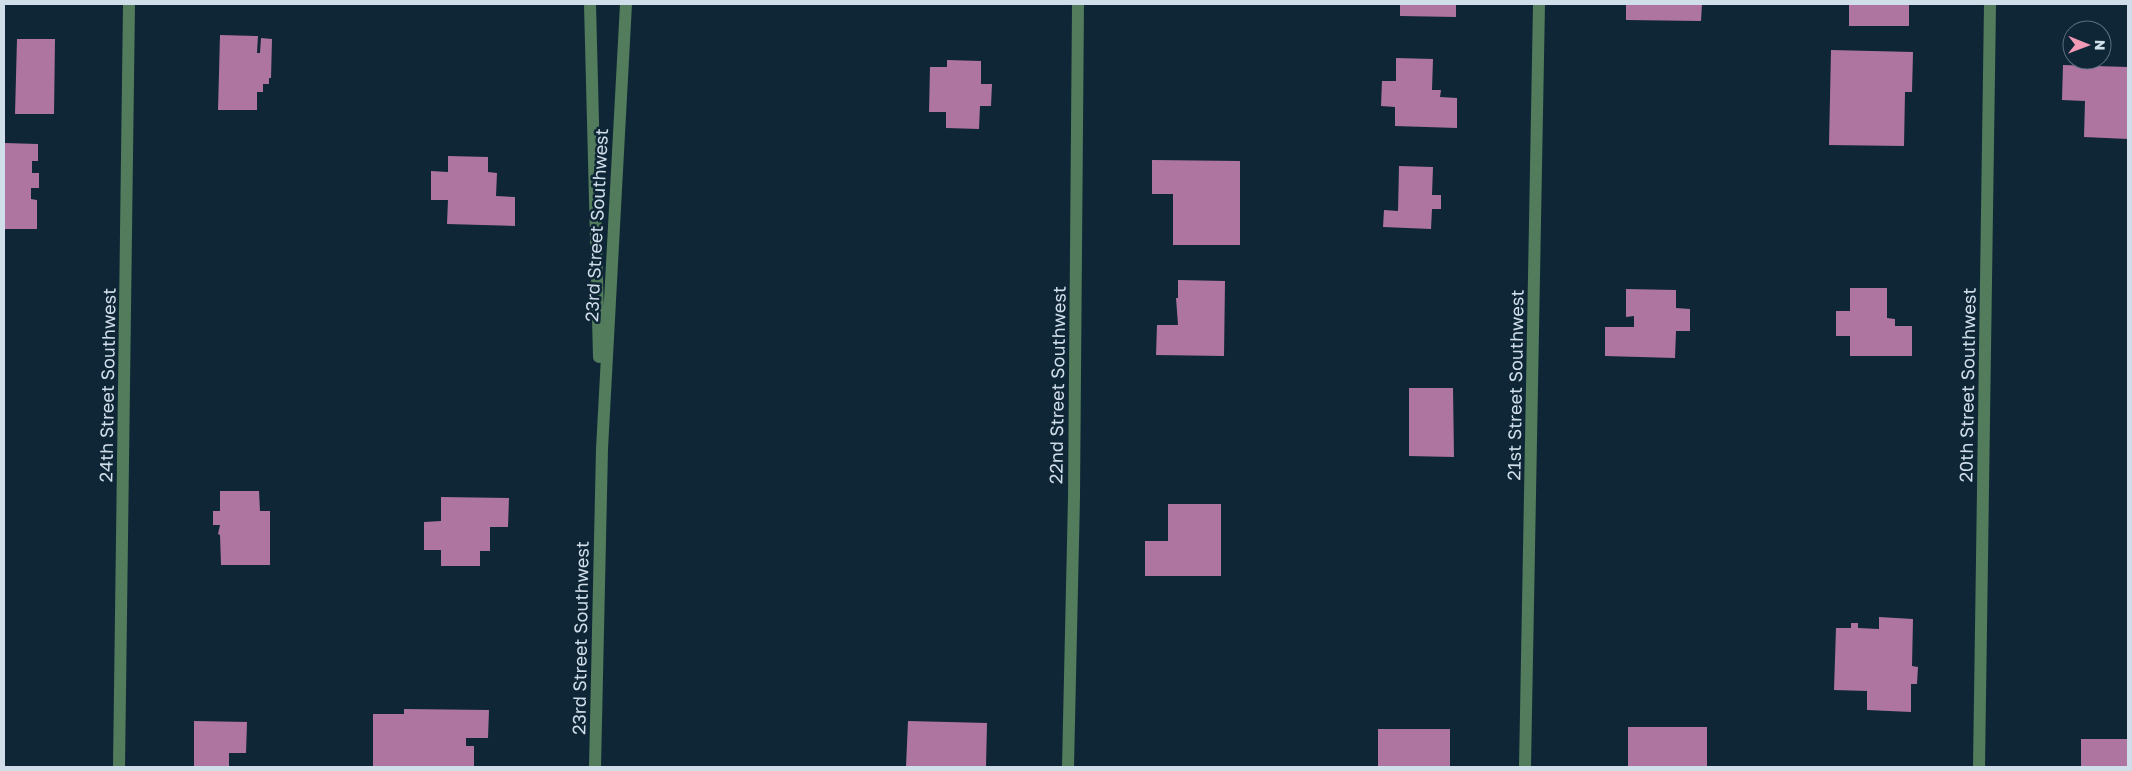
<svg xmlns="http://www.w3.org/2000/svg" width="2132" height="771" viewBox="0 0 2132 771" font-family="'Golos Text',sans-serif">
  <style>
    .building { fill: #af75a1 }
    .lines { fill: none; stroke-linecap: round; stroke-linejoin: round }
    .minor { stroke: #527c5b; stroke-width: 12 }
    .labels { text-anchor: middle; dominant-baseline: central; stroke-width: 5; stroke-linejoin: round; paint-order: stroke }
    .street-label { font-size: 18px; fill: #d0dee9; stroke: #0f2637 }
  </style>
  <rect width="100%" height="100%" fill="#0f2637"/>
  <path class="building" d="M1400 4H1456V17L1400 16Z
    M1626 4H1702L1701 21 1626 20Z
    M1849 4H1909V26H1849Z
    M220 35 258 36 257 53H260L261 38 272 39 271 78H269V84H263V92H257V110H218Z
    M17 39H55L54 114H15Z
    M1831 50 1913 52 1912 92H1905L1904 146 1829 145Z
    M1396 58 1433 59 1432 90H1441L1440 97 1457 98V128L1395 126V107L1381 106 1382 81H1396Z
    M947 60 981 61V84H992L991 106H980L979 129 946 128V112H929L930 67H947Z
    M2063 65 2128 67V139L2084 137 2085 101 2062 100Z
    M4 143 38 144V161H32V173H39V188H31V199L37 200V229H4Z
    M448 156 488 157V172L497 173 496 196 515 197V226L447 224 448 200H431V171L448 172Z
    M1152 160 1240 161V245H1173V194H1152Z
    M1399 166 1433 167 1432 195H1441V209H1432L1431 229 1383 227 1384 210 1398 211Z
    M1178 280 1225 281 1224 356 1156 355 1157 325H1178L1176 298H1178Z
    M1850 288H1887V318L1895 319V326H1912V356H1850V336H1836V311H1850Z
    M1626 289 1676 290V308L1690 309V331H1676L1675 358 1605 356V327H1634V316L1626 317Z
    M1409 388H1453L1454 457 1409 456Z
    M220 491H259L260 511H270V565H221L220 535 218 534 220 525H213V511H220Z
    M441 497 509 498 508 527H490V551H480V566H441V550H424V522L441 521Z
    M1168 504H1221V576H1145V541H1168Z
    M1879 617 1913 619 1912 666 1918 667 1917 684H1911V712L1867 710V691L1834 690 1836 628H1851V623H1858V628L1879 629Z
    M404 709 489 710 488 738H466V746H474V767H373V714H404Z
    M194 721 247 722 246 753H229V767H194Z
    M908 721 987 723 986 767H906Z
    M1628 727H1707V767H1628Z
    M1378 729H1450V767H1378Z
    M2081 739H2128V767H2081Z"/>
  <g class="lines">
    <path class="minor" d="M590 4 599 357
      M119 767 129 4
      M595 767 602 449 626 4
      M1068 767 1074 497 1078 4
      M1525 767 1539 4
      M1979 767 1990 4"/>
  </g>
  <g class="labels">
    <g class="street-label">
      <text transform="translate(596 225) rotate(-87)">23rd Street Southwest</text>
      <text transform="translate(107 385) rotate(-89)">24th Street Southwest</text>
      <text transform="translate(1057 385) rotate(-89)">22nd Street Southwest</text>
      <text transform="translate(1515 385) rotate(-89)">21st Street Southwest</text>
      <text transform="translate(1967 385) rotate(-89)">20th Street Southwest</text>
      <text transform="translate(580 638) rotate(-89)">23rd Street Southwest</text>
    </g>
  </g>
  <rect width="2132" height="771" fill="none" stroke="#d0dee9" stroke-width="10"/>
  <g transform="translate(2087 45) rotate(91)"><circle r="24" fill="#0f2637" stroke="#5c707e"/>
  <path d="M0-4L9 19L0 12L-9 19Z" fill="#f09ab6"/>
  <text y="-8" font-size="14" font-weight="bold" text-anchor="middle" fill="#d0dee9">N</text>
  </g>
</svg>
